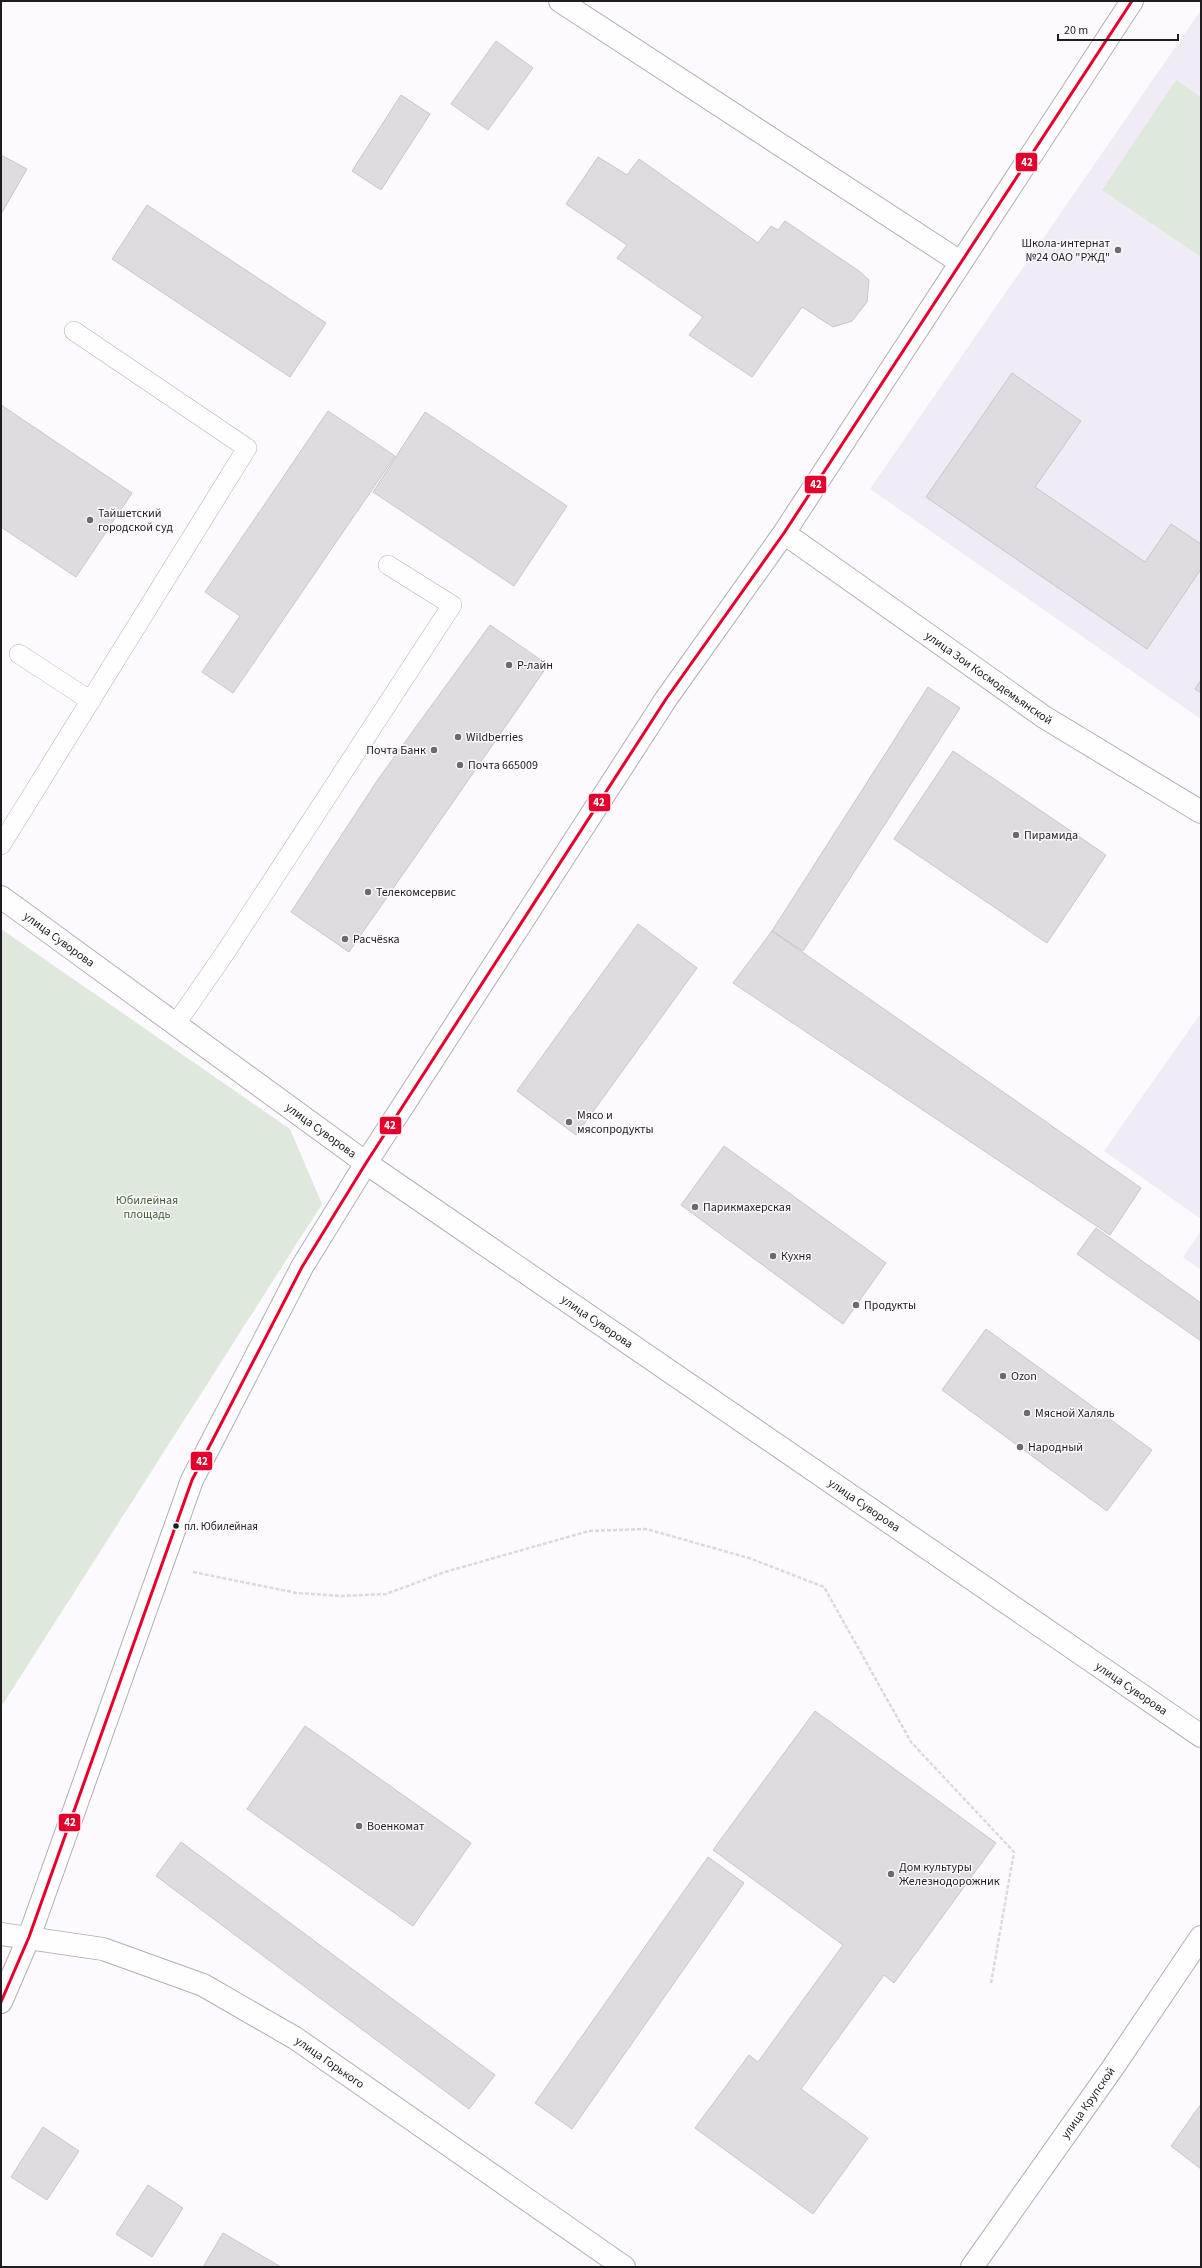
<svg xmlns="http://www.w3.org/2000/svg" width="1202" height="2268" viewBox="0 0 1202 2268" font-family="'Source Sans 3',sans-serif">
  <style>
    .built { fill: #f0ebf4 }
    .green { fill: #dee9db }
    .building { fill: #dedce0; stroke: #c9c6cb }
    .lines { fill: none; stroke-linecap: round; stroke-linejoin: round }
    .lane-casing { stroke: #b1afb3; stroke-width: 20 }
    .street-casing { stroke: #b1afb3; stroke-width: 24 }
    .secondary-casing { stroke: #b1afb3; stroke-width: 24 }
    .path { stroke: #dadada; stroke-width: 2.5; stroke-dasharray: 4 2; stroke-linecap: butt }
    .lane { stroke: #fffeff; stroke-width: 19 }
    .street { stroke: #fffeff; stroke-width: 22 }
    .secondary { stroke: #fffeff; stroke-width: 22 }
    .bus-1-casing { stroke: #fcf9ff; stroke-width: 6 }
    .bus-1 { stroke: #e4002b; stroke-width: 3 }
    .poi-dot { fill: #6d6a6f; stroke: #fcf9ff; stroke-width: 1.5 }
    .bus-dot { fill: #201d22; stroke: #fcf9ff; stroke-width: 1.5 }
    .labels { text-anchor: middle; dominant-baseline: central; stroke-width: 3; stroke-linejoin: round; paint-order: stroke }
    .bus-label { font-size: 11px; fill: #201d22; stroke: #fcf9ff; text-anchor: start }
    .poi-label { font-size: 12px; fill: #201d22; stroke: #fcf9ff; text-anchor: start }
    .street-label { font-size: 12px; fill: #201d22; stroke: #fcf9ff }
    .park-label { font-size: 12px; fill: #3f6131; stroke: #fcf9ff }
    .line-badge { stroke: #fcf9ff; stroke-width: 1.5 }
    .badge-label { font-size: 11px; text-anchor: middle; font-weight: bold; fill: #fff }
  </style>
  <rect width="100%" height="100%" fill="#fcfafe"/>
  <path class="built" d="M1201 10V719L870 489Z
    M1201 1013V1219L1104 1151Z
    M1201 1231V1270L1183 1257Z"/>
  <path class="green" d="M1176 80 1201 97V257L1102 190Z
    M1 929 290 1129 322 1204 1 1707Z"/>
  <path class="building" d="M496 41 533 68 488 130 451 104Z
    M401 95 430 114 381 190 352 171Z
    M1 155 27 169 1 214Z
    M598 157 627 175 639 159 758 243 771 226 778 230 785 221 859 271 869 280 867 302 852 321 833 327 802 307 752 377 689 335 703 317 617 258 627 245 566 204Z
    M147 205 326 323 290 377 112 259Z
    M1012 373 1081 421 1035 487 1145 562 1171 524 1201 544V569L1147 649 926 497Z
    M1 405 132 493 76 577 1 527Z
    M328 411 395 456 233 693 202 672 240 616 205 592Z
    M425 412 567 506 514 586 373 492Z
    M490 625 548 665 349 952 291 912 379 778Z
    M1201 680V693L1195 689Z
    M928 687 960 708 803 951 772 931Z
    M953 751 1106 855 1047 943 894 839Z
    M638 924 697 968 576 1135 517 1091Z
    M772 931 1141 1188 1110 1235 733 983Z
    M724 1146 886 1263 843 1324 681 1205Z
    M1096 1228 1201 1303V1341L1077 1254Z
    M986 1329 1152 1450 1107 1511 942 1390Z
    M815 1711 996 1843 894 1983 884 1975 801 2089 868 2138 813 2214 695 2128 749 2055 758 2062 843 1945 713 1850Z
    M305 1726 471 1843 413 1926 247 1809Z
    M181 1842 495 2075 469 2109 156 1876Z
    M708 1857 744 1883 572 2129 535 2103Z
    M1201 2104V2169L1171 2146Z
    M43 2127 79 2151 47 2200 11 2177Z
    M148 2185 183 2208 152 2257 116 2234Z
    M223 2233 281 2267H203Z"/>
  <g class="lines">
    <defs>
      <path id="lane" d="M19 654 91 701
        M1 845 247 448 74 331
        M175 1025 225 953 452 605 388 565"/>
      <g id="street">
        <path d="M560 1 960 262"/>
        <path id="s1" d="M784 533 1044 717 1201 812"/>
        <path d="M366 1163 666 699 784 533 1132 1"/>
        <path id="s2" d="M1 1934 103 1949 203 1985 295 2038 624 2267"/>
        <path id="s3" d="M972 2267 1114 2066 1201 1937"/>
      </g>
      <g id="secondary">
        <path id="s4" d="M1 897 366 1163 1201 1736"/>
        <path d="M1 2002 29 1937 192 1480 302 1267 366 1163"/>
      </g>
    </defs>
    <use href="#lane" class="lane-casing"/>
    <use href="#street" class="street-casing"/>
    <use href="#secondary" class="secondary-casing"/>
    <path class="path" d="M193 1572 297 1593 342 1596 386 1594 445 1572 589 1531 646 1529 749 1558 824 1587 911 1742 1014 1852 991 1983"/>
    <use href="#lane" class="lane"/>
    <use href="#street" class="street"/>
    <use href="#secondary" class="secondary"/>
    <defs>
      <path id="bus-1" d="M1 2002 29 1937 192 1480 302 1267 366 1163 666 699 784 533 1132 1"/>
    </defs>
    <use href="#bus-1" class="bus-1-casing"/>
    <use href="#bus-1" class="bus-1"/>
  </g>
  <g class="poi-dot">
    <circle cx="1118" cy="250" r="4"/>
    <circle cx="90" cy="520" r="4"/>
    <circle cx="509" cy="665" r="4"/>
    <circle cx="458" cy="737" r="4"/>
    <circle cx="434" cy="750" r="4"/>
    <circle cx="460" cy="765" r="4"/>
    <circle cx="1016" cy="835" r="4"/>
    <circle cx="368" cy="892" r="4"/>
    <circle cx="345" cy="939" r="4"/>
    <circle cx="569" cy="1122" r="4"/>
    <circle cx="695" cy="1207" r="4"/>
    <circle cx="773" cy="1256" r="4"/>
    <circle cx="856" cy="1305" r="4"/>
    <circle cx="1003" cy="1376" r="4"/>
    <circle cx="1027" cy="1413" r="4"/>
    <circle cx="1020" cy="1447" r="4"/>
    <circle cx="359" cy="1826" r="4"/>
    <circle cx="891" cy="1874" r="4"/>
  </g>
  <circle class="bus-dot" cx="176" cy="1526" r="3.5"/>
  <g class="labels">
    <g class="bus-label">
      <text x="184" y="1526">пл. Юбилейная</text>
    </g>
    <g class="poi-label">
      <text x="1110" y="243" text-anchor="end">Школа-интернат<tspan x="1110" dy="14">№24 ОАО "РЖД"</tspan></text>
      <text x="98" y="513">Тайшетский<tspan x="98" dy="14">городской суд</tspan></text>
      <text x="517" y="665">Р-лайн</text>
      <text x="466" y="737">Wildberries</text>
      <text x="426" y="750" text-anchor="end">Почта Банк</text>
      <text x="468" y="765">Почта 665009</text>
      <text x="1024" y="835">Пирамида</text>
      <text x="376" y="892">Телекомсервис</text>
      <text x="353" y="939">Расчёsка</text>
      <text x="577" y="1115">Мясо и<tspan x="577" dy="14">мясопродукты</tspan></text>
      <text x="703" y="1207">Парикмахерская</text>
      <text x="781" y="1256">Кухня</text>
      <text x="864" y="1305">Продукты</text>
      <text x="1011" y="1376">Ozon</text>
      <text x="1035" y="1413">Мясной Халяль</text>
      <text x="1028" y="1447">Народный</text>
      <text x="367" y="1826">Военкомат</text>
      <text x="899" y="1867">Дом культуры<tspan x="899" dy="14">Железнодорожник</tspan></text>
    </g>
    <g class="street-label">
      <text stroke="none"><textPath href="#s1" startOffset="251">улица Зои Космодемьянской</textPath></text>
      <text stroke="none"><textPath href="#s4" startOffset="72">улица Суворова</textPath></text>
      <text stroke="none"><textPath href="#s4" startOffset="396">улица Суворова</textPath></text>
      <text stroke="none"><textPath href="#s4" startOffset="732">улица Суворова</textPath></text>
      <text stroke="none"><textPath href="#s4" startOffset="1056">улица Суворова</textPath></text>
      <text stroke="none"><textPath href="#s4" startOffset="1380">улица Суворова</textPath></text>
      <text stroke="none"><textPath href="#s2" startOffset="358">улица Горького</textPath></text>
      <text stroke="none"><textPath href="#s3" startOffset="201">улица Крупской</textPath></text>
    </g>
    <g class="park-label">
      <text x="147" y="1200">Юбилейная<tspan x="147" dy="14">площадь</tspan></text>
    </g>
  </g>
  <g class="line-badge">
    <rect x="1015" y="152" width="23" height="20" rx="4" fill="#e4002b"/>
    <rect x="804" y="475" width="23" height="19" rx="4" fill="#e4002b"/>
    <rect x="588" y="793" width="23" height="19" rx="4" fill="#e4002b"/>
    <rect x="379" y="1116" width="23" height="19" rx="4" fill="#e4002b"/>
    <rect x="190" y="1451" width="23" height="20" rx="4" fill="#e4002b"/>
    <rect x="58" y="1813" width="23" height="19" rx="4" fill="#e4002b"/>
  </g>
  <g class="badge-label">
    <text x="1027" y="166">42</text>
    <text x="816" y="488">42</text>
    <text x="599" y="806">42</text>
    <text x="390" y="1129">42</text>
    <text x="202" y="1465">42</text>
    <text x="70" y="1826">42</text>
  </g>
  <rect width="1202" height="2268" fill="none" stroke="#201d22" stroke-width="4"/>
  <path d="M1058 34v6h120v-6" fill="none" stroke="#201d22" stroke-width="2"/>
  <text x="1064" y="34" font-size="12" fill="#201d22" stroke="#fcf9ff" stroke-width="3" paint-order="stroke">20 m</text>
</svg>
